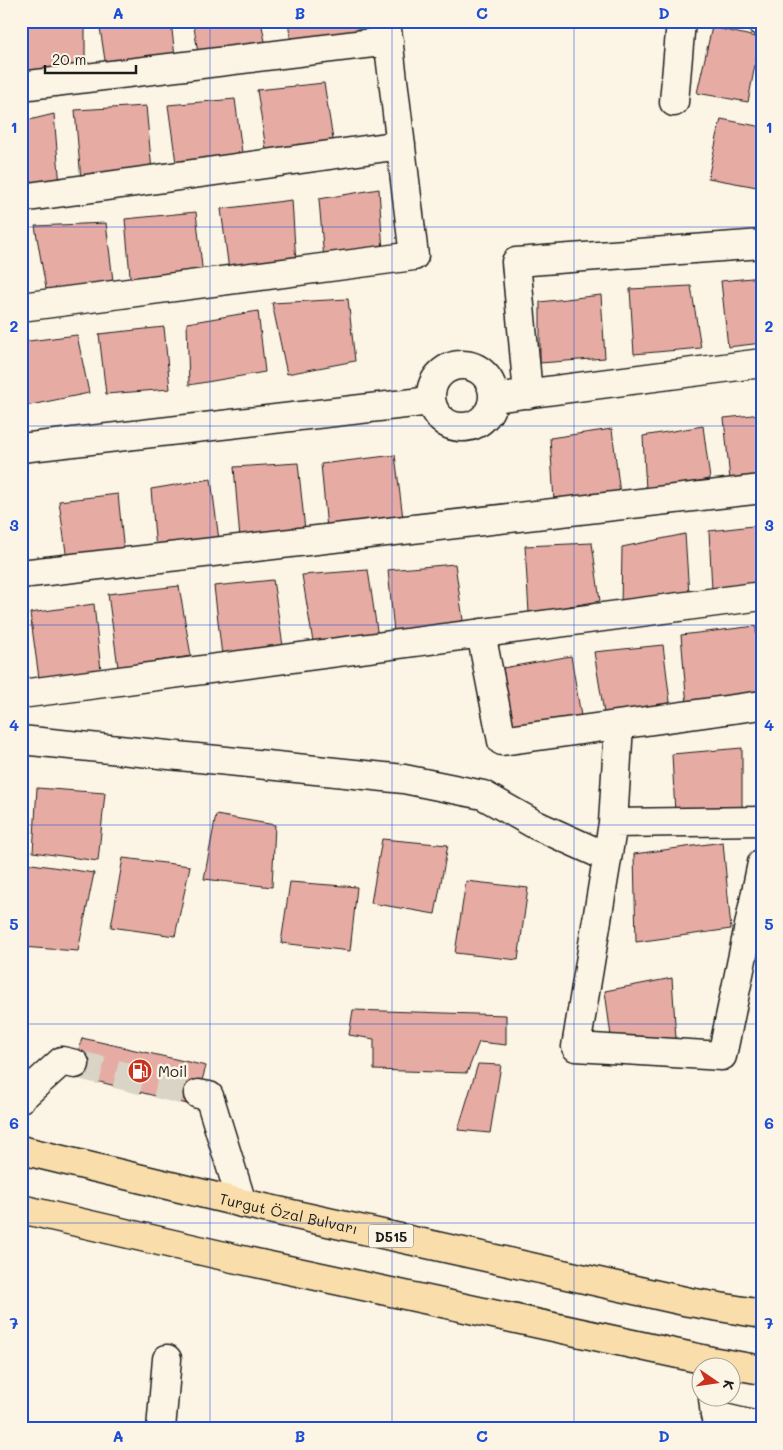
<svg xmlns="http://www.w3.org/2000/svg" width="783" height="1450" viewBox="0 0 783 1450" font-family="Mali,sans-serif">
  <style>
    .building { fill: #e6aca4; stroke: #1c1c1c }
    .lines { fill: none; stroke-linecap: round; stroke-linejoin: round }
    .minor-tunnel { stroke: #dad4c7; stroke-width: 28; stroke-dasharray: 28 14; stroke-linecap: butt }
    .minor-casing { stroke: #1c1c1c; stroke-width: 31 }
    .highway-casing { stroke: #1c1c1c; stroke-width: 31 }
    .minor { stroke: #fcf5e5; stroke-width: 28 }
    .highway { stroke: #f9deab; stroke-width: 28 }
    .grid { fill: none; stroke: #1d4ed8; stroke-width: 1; stroke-opacity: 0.55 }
    .labels { text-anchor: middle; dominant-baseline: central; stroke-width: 5; stroke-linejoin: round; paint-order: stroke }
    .shield { fill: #fcf5e5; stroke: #5f5d58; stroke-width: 1 }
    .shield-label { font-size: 14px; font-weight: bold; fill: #1c1c1c }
    .poi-label { font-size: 15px; fill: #1c1c1c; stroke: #fcf5e5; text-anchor: start }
    .street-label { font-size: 15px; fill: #1c1c1c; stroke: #fcf5e5 }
    .neatline { fill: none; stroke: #1d4ed8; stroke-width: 2 }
    .grid-label { font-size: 16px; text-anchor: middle; font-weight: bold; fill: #1d4ed8 }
  </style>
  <rect width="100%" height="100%" fill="#fcf5e5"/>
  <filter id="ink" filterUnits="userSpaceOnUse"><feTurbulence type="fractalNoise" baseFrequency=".02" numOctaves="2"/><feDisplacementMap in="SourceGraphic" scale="10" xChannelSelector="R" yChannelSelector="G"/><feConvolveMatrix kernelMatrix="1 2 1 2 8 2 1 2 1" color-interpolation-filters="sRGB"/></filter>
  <g filter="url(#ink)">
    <path class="building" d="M21 21H85V68L21 76Z
      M99 21H171L175 57 106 67Z
      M193 21H261L266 46 198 53Z
      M288 21H357L359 37 291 44Z
      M712 27 760 38 748 102 697 93Z
      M324 83 334 146 267 156 257 90Z
      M235 99 243 160 176 163 168 105Z
      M146 106 152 171 81 180 75 110Z
      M54 114 60 186 21 191V122Z
      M721 119 762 127V158L757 187 708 178Z
      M379 189 383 252 324 260 319 199Z
      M292 200 296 263 229 270 221 209Z
      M196 212 203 276 131 287 125 219Z
      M106 223 114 289 47 294 35 226Z
      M762 277V343L728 347 721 281Z
      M691 286 701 348 634 354 630 289Z
      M601 295 605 358 540 363V302Z
      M348 299 355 361 287 374 272 303Z
      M258 311 265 372 189 385 187 323Z
      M164 327 170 389 106 394 99 334Z
      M77 335 89 393 21 407V342Z
      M762 414V476L730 480 724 418Z
      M703 426 710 479 646 490 643 436Z
      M612 429 620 494 554 501 550 438Z
      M395 455 403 518 327 529 321 464Z
      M298 463 305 530 240 539 234 467Z
      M211 479 219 540 156 550 151 489Z
      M118 494 124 553 67 560 59 501Z
      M762 525V584L712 590 709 531Z
      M685 534 689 595 621 607 622 547Z
      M592 543 600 601 529 613 525 546Z
      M455 564 464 627 394 632 388 570Z
      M368 570 378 637 313 642 302 575Z
      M273 580 283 646 222 656 214 586Z
      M179 586 191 656 118 667 108 594Z
      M94 604 101 671 39 678 30 613Z
      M756 626 760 698 687 706 681 635Z
      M663 645 671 710 605 719 594 652Z
      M571 656 581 716 512 732 503 668Z
      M742 748V812L675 814 672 754Z
      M37 788 105 793 98 861 33 852Z
      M216 815 275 825 272 887 204 879Z
      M382 839 448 845 435 914 371 903Z
      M723 842 731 929 636 942 634 854Z
      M123 858 190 866 175 936 111 927Z
      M25 863 94 873 78 951 21 947V890Z
      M466 881 528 888 518 960 455 953Z
      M290 882 357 887 350 951 281 943Z
      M672 978 676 1039 612 1044 605 991Z
      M353 1010 506 1015V1045L479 1042 467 1073 374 1070V1039L349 1035Z
      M82 1038 206 1066 195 1106 72 1075Z
      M478 1064 501 1065 490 1133 458 1130Z"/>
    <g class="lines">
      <path class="minor-tunnel" d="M75 1064 198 1094"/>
      <defs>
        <path id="minor" d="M760 21 762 22
          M21 86 389 41
          M674 102 681 21
          M21 198 401 145
          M21 307 414 256 386 21
          M431 396a31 31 0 1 1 62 0a31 31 0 1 1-62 0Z
          M528 394 516 262 762 244
          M494 398 762 363
          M21 448 431 401
          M21 574 762 489
          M481 633 502 741 762 705
          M21 694 762 596
          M619 725 613 823 762 821
          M21 740 404 779 483 795 536 825 607 857
          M613 823 576 1047 722 1056 762 863
          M198 1094 209 1096 242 1203
          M21 1098 62 1061 75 1064
          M713 1398 715 1416 762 1427
          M161 1429 167 1359"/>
        <g id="highway">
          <path id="s1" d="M21 1150 242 1203 689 1302 762 1314"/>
          <path d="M21 1209 233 1258 711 1361 762 1370"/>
        </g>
      </defs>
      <use href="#minor" class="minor-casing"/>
      <use href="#highway" class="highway-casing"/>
      <use href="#minor" class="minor"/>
      <use href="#highway" class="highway"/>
    </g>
  </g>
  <path class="grid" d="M210 21V1429M392 21V1429M574 21V1429M21 227H762M21 426H762M21 625H762M21 825H762M21 1024H762M21 1223H762"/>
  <defs>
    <symbol id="fuel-disc" viewBox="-11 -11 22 22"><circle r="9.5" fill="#c8321e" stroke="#fcf5e5"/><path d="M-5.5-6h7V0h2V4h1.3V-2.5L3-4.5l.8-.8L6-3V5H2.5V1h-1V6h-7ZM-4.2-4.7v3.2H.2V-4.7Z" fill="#fff"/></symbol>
  </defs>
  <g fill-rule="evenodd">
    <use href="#fuel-disc" x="126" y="1057" width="28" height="28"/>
  </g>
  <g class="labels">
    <rect class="shield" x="368.5" y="1224.5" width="45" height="23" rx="4"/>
    <g class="shield-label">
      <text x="391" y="1236">D515</text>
    </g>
    <g class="poi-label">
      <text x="158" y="1071">Moil</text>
    </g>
    <g class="street-label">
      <text stroke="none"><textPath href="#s1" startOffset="275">Turgut Özal Bulvarı</textPath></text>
    </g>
  </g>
  <rect width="783" height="1450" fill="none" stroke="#fcf5e5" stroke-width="55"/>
  <g transform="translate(716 1382) rotate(103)"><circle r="24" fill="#fcf5e5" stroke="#a29e95"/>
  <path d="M0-4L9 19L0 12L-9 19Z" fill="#c8321e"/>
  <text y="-8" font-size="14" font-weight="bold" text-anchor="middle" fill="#1c1c1c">K</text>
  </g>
  <path d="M45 65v8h91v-8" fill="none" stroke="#1c1c1c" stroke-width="2.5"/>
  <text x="52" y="65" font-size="15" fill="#1c1c1c" stroke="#fcf5e5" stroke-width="4" paint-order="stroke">20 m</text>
  <rect x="28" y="28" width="728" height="1394" class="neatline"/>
  <g class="grid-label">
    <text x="118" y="19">A</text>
    <text x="300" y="19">B</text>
    <text x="482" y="19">C</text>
    <text x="664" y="19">D</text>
    <text x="14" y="133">1</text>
    <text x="769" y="133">1</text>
    <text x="14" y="332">2</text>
    <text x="769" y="332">2</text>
    <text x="14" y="531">3</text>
    <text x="769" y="531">3</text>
    <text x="14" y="731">4</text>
    <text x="769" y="731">4</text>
    <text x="14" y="930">5</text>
    <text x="769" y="930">5</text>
    <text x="14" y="1129">6</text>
    <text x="769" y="1129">6</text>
    <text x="14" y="1329">7</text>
    <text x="769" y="1329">7</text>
    <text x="118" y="1442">A</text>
    <text x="300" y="1442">B</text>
    <text x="482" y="1442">C</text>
    <text x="664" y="1442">D</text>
  </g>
</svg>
